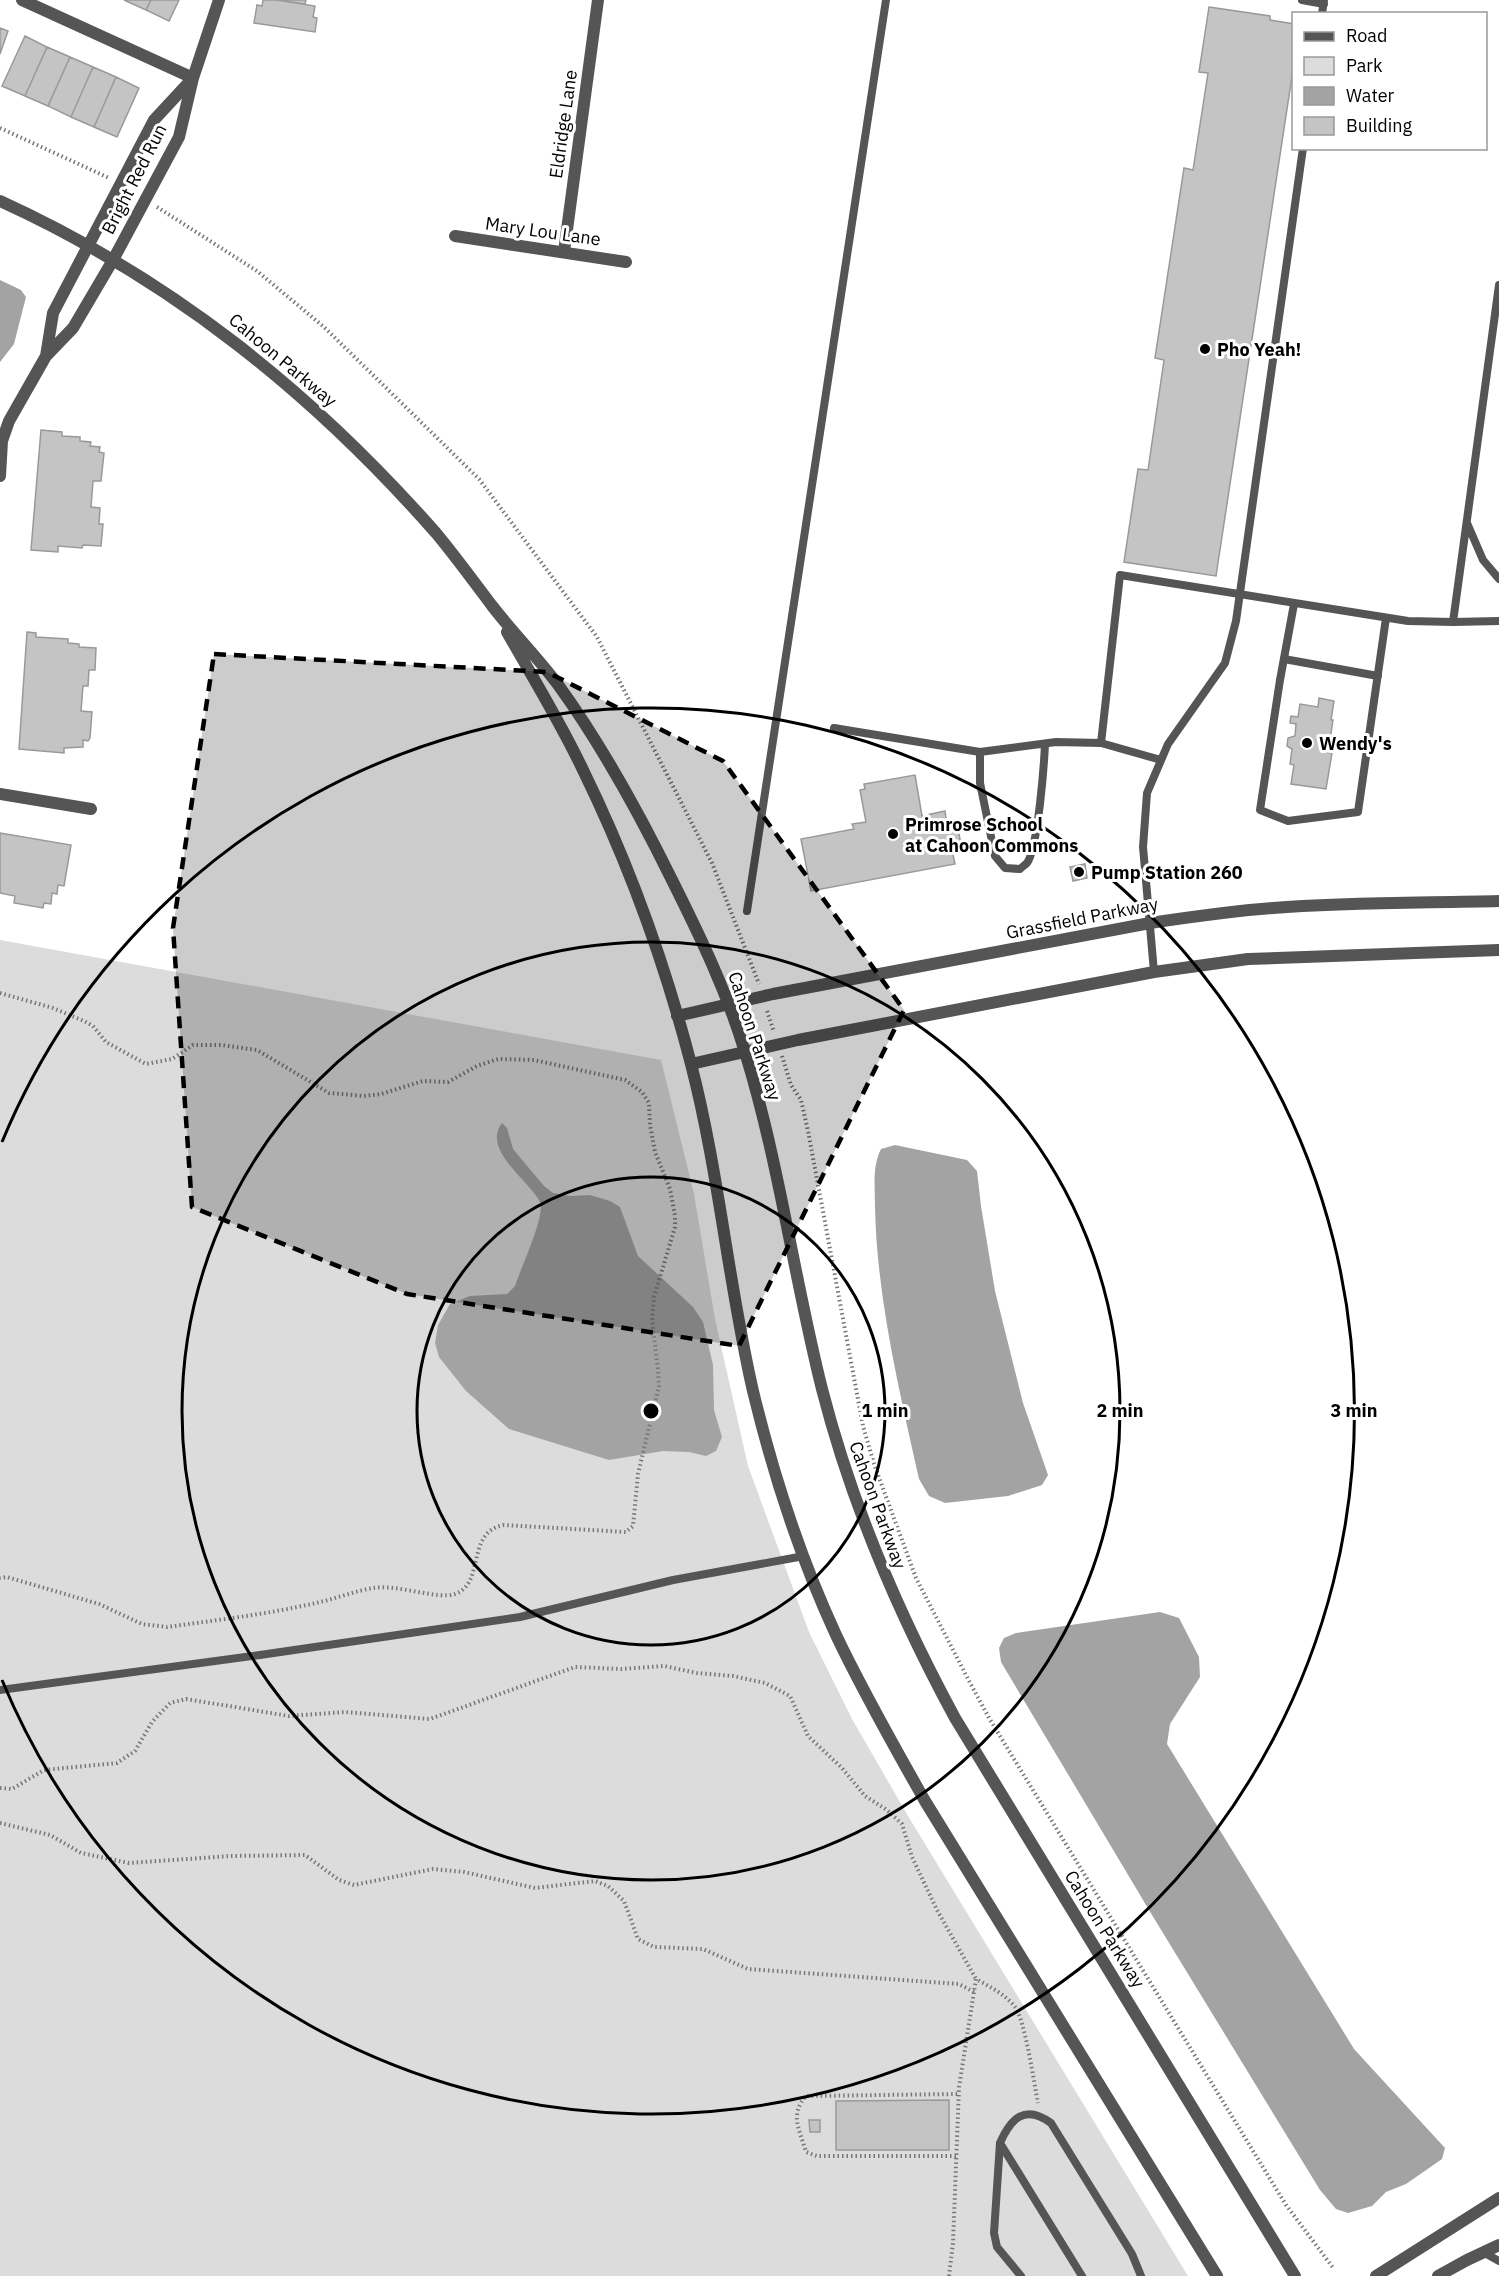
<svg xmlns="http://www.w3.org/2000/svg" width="1499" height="2276" viewBox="0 0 1499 2276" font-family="'IBM Plex Sans',sans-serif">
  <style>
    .green { fill: #dcdcdc }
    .water { fill: #a3a3a3 }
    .building { fill: #c4c4c4; stroke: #999; stroke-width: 1.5 }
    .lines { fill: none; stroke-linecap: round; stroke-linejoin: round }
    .path { stroke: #777; stroke-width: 4; stroke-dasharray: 1.5 3; stroke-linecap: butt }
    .service { stroke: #555; stroke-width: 8 }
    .minor { stroke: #555; stroke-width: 12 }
    .tertiary { stroke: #555; stroke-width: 12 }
    .marked { fill: #000; fill-opacity: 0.2; stroke: #000; stroke-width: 4.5; stroke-dasharray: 12 8; stroke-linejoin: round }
    .ring { fill: none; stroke: #000; stroke-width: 3 }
    .poi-dot { fill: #000; stroke: #fff; stroke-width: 2 }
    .labels { text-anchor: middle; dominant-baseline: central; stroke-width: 6; stroke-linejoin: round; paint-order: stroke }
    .street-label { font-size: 18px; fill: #000; stroke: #fff }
    .poi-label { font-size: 18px; font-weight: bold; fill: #000; stroke: #fff; text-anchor: start }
    .centre { fill: #000; stroke: #fff; stroke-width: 3 }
    .ring-label { font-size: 18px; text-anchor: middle; font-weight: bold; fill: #000; stroke: #fff; stroke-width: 6; stroke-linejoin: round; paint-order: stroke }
  </style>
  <rect width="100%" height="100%" fill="#fff"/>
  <path class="green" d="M0 940 661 1060 694 1194 715 1319 748 1466 809 1632 852 1719 908 1816 1188 2276H0Z"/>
  <path class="water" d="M0 280 21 290 26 297 14 344 0 362Z
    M502 1123 507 1128 513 1149 544 1186 553 1193 570 1196 590 1195 610 1201 620 1207 638 1256 693 1307 703 1322 713 1365 714 1410 722 1437 716 1451 706 1456 689 1452 663 1451 609 1460 509 1429 466 1391 439 1357 435 1343 438 1325 450 1304 470 1296 507 1294 515 1286C520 1270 546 1215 540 1202 530 1181 481 1150 502 1123Z
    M895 1145 967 1160 977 1171 981 1206 995 1291 1023 1403 1048 1475 1042 1485 1008 1496 945 1503 929 1496 919 1479C899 1389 877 1299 875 1207 875 1187 872 1167 881 1149Z
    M1160 1612 1179 1618 1199 1657 1200 1677 1170 1724 1167 1744 1354 2049 1445 2148 1442 2159 1406 2184 1386 2192 1372 2206 1348 2213 1336 2209 1320 2190 1152 1915 1001 1662 999 1648 1004 1638 1016 1633Z"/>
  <path class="building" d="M124 0H151L146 10Z
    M151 0H179L169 21 146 10Z
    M263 0H277L315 6 313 17 317 18 315 32 254 23 257 5 262 6Z
    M277 0H306L305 4Z
    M1209 7 1270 16V20L1294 24V63L1216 576 1124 562 1138 469 1148 470 1164 360 1155 358 1184 168 1193 170 1208 73 1199 72Z
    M0 28 8 31 0 54Z
    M25 36 47 47 25 96 2 86Z
    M47 47 70 57 48 106 25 96Z
    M70 57 93 67 71 117 48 106Z
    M93 67 116 77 94 127 71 117Z
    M116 77 139 88 117 137 94 127Z
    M41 430 62 432V436L80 437V441L91 442 90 446 100 447 99 452 104 453 101 481H93L91 507 100 508 99 524H103L101 546 83 545 82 548 58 546V552L31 550Z
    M27 632 36 633V637L68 639V643L79 644V647L96 648 95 670H89L88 686H83L81 711 92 712 90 738 88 741 83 740V747L64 748V753L19 749Z
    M1319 698 1334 701 1331 720H1333L1330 740H1327L1325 752 1332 753 1326 789 1291 784 1294 765 1290 764 1292 749 1287 746 1288 738 1295 736 1296 724 1290 723 1291 716 1298 717 1300 704 1318 707Z
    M915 775 922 816 945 811 947 825 957 824 962 849 952 850 955 864 811 891 801 839 854 829 852 824 866 822 860 790 865 789 864 784Z
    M0 833 71 845 64 886 58 885 57 894 52 893 51 904 44 903 43 908 14 903 15 896 0 893Z
    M1085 864 1087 878 1073 881 1070 867Z
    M949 2100V2150H836V2101Z
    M809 2120H820V2132H810Z"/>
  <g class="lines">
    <path class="path" d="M0 128 109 178
      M157 207 257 271 324 327 479 479 597 637 712 863 759 984
      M0 993 53 1008 84 1021 93 1026 106 1042 146 1064 172 1059 193 1045H221L257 1050 329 1093 364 1096 381 1094 423 1081 448 1082 477 1066 498 1059 534 1060 625 1080 642 1092 649 1103 650 1125 655 1152 670 1189 675 1216V1227L654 1297 652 1320 658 1370 659 1386 638 1474 633 1526 626 1532 504 1525C465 1532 486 1583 455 1594 438 1600 398 1584 373 1588 355 1591 338 1598 320 1602 270 1614 217 1620 167 1627L142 1624 99 1604 7 1577 0 1578
      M767 1011 774 1032
      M782 1056 791 1085 801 1100 808 1131 863 1426 874 1464 916 1578 968 1679 989 1718 1286 2205 1334 2269
      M0 1788 12 1789 44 1770 117 1763 135 1751 152 1722 170 1703 186 1699 289 1716 345 1712 430 1719 575 1667 621 1669 664 1666 697 1673 733 1676 765 1683 790 1696 808 1736 842 1768 865 1796 887 1810 902 1824 912 1857 937 1910 976 1979
      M0 1823 50 1835 81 1853 129 1863 230 1856 305 1855 339 1880 354 1885 433 1869 464 1872 535 1888 595 1881 608 1886 624 1901 638 1939 654 1947 703 1949 748 1969 959 1984 974 1992
      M956 2156H817L806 2152C800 2130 789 2115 806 2096L958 2094
      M949 2276 953 2243 959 2087 976 1979C990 1987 1005 1994 1015 2007 1025 2020 1034 2083 1038 2103"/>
    <path class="service" d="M1302 0 1324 4
      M1322 14 1324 0
      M1499 285 1453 622 1499 621
      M1467 523 1483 560 1499 579
      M1294 604 1280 680 1260 810 1288 821 1358 812 1386 618
      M1284 659 1378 676
      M834 728 980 752 1056 742 1101 743
      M980 752V783L995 856 1005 868 1020 869C1022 867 1025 865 1027 863 1038 848 1044 765 1045 744
      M1161 760 1101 743 1120 575 1408 621 1453 622
      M747 911 886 0
      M1154 972 1143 847 1147 793 1168 744 1225 663 1236 621 1303 148
      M0 1690 260 1655 520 1617 673 1580 804 1556
      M1000 2143C1011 2118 1025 2104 1051 2123L1132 2254 1141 2276
      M1483 2252 1499 2261
      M1021 2276 997 2247 994 2233 1000 2143 1082 2276"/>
    <path class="minor" d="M22 0 193 78
      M455 236 626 262
      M564 252 598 0
      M46 356 53 313 154 120 192 79
      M0 476 2 441 9 421 46 356 73 328 113 260 179 137 193 78 219 0
      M0 794 91 809"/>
    <path class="tertiary" d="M0 201C171 279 312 392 436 533 456 557 474 582 493 607 514 634 539 659 559 686 603 747 639 813 672 880 700 936 727 992 745 1052 779 1162 794 1278 822 1389 852 1506 898 1613 955 1718L1295 2276
      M507 632C533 678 561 723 583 770 629 864 665 964 691 1064 719 1172 728 1283 753 1391 773 1474 800 1557 836 1635 863 1692 894 1746 925 1801L1217 2276
      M677 1016 773 994 1150 923C1191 917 1232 911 1273 908 1348 902 1424 903 1499 901
      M691 1064 798 1040 1154 972 1248 959 1499 950
      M1376 2276 1499 2198
      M1438 2276 1467 2260 1499 2245"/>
  </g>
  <path class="marked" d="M214 654 547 672 723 761 904 1010 739 1346 407 1294 192 1207 173 928Z"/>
  <g class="ring">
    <circle cx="651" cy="1411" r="234"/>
    <circle cx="651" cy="1411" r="469"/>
    <path d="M2 1142A703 703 0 1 1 2 1680"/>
  </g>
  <g class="poi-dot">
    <circle cx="1205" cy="349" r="6"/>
    <circle cx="1307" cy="743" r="6"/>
    <circle cx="893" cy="834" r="6"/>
    <circle cx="1079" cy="872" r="6"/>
  </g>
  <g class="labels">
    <g class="street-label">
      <text transform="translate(563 124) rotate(-82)">Eldridge Lane</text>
      <text transform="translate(134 179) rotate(-63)">Bright Red Run</text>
      <text transform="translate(543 231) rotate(8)">Mary Lou Lane</text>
      <text transform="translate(283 360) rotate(40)">Cahoon Parkway</text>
      <text transform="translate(1082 918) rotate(-11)">Grassfield Parkway</text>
      <text transform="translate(755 1036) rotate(72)">Cahoon Parkway</text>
      <text transform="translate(878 1505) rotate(70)">Cahoon Parkway</text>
      <text transform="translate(1105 1929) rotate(58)">Cahoon Parkway</text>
    </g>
    <g class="poi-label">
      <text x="1217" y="349">Pho Yeah!</text>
      <text x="1319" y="743">Wendy's</text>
      <text x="905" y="824">Primrose School<tspan x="905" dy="21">at Cahoon Commons</tspan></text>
      <text x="1091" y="872">Pump Station 260</text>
    </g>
  </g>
  <circle cx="651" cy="1411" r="9" class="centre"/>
  <g class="ring-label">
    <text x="885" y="1417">1 min</text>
    <text x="1120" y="1417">2 min</text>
    <text x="1354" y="1417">3 min</text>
  </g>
  <rect x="1292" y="12" width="195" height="138" fill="#ffffff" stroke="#999999" stroke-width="1.5"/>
  <rect x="1304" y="32" width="30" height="9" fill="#555555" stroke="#999999" stroke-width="1.5"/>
  <text x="1346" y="42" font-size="18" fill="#000000">Road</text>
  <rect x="1304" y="57" width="30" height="18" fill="#dcdcdc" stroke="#999999" stroke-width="1.5"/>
  <text x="1346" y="72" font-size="18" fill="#000000">Park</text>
  <rect x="1304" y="87" width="30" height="18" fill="#a3a3a3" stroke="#999999" stroke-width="1.5"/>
  <text x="1346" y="102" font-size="18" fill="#000000">Water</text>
  <rect x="1304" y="117" width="30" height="18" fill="#c4c4c4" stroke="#999999" stroke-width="1.5"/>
  <text x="1346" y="132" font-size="18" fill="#000000">Building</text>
</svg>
